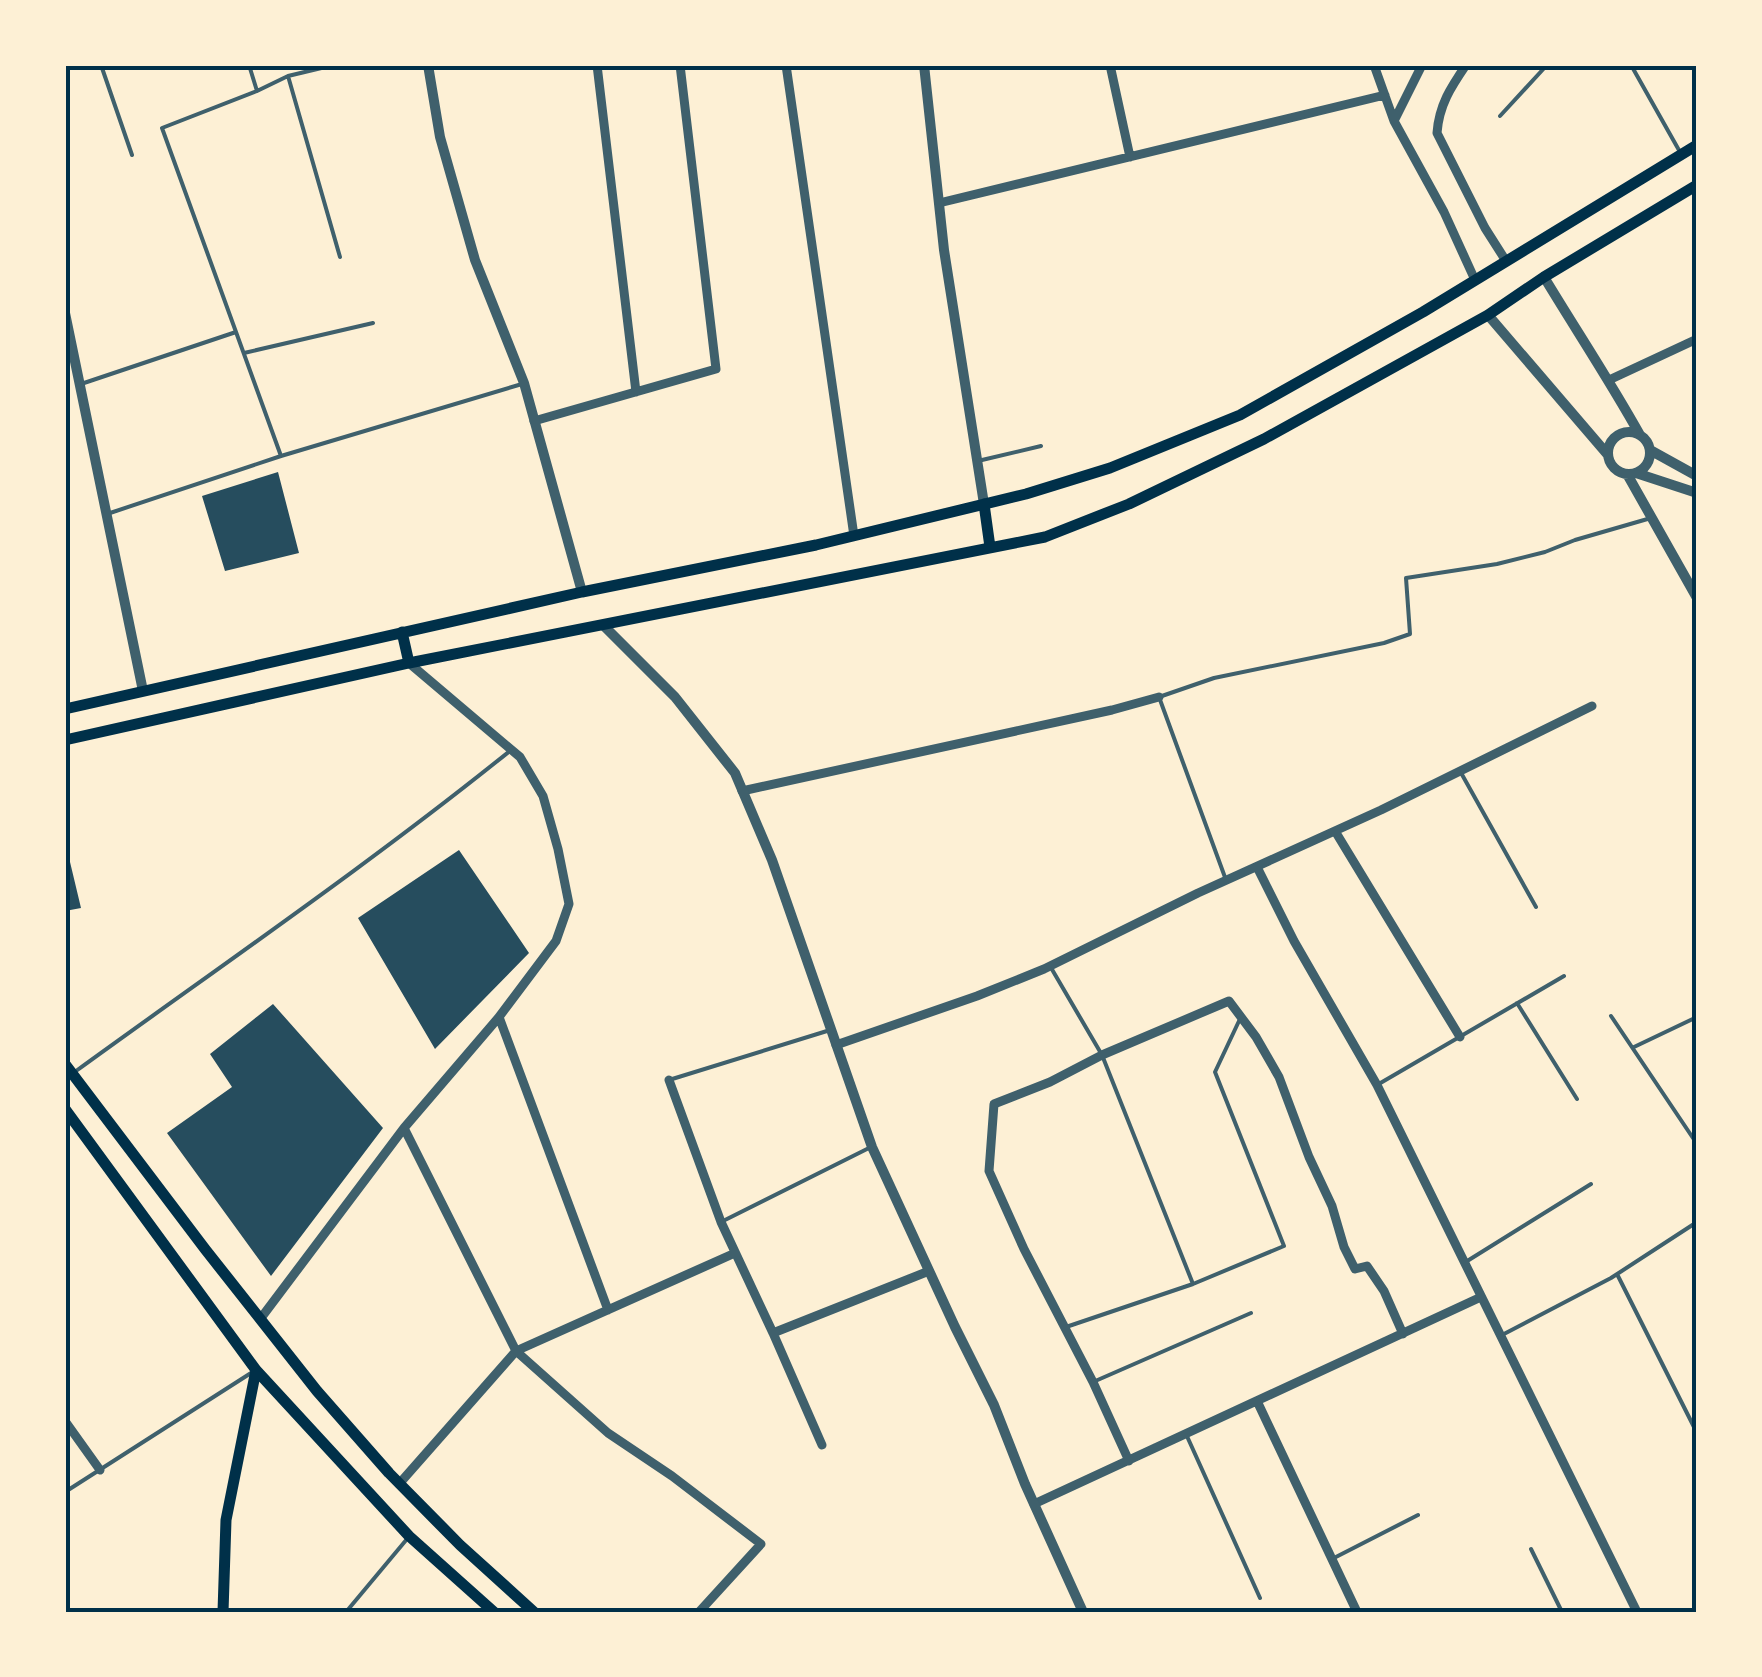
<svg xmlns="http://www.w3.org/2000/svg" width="1762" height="1677" viewBox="0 0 1762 1677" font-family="'IBM Plex Serif',serif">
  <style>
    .building { fill: #264d5e }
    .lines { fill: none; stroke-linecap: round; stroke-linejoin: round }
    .service { stroke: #3f606c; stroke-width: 4 }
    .minor { stroke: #3f606c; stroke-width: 9 }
    .tertiary { stroke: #3f606c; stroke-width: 10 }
    .secondary { stroke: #003049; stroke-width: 11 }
    .neatline { fill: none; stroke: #003049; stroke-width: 4 }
  </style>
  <rect width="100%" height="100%" fill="#fdf0d5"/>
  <path class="building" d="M278 472 299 553 225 571 202 496Z
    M65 841 81 908 65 911Z
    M459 850 529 953 435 1049 358 918Z
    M273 1004 383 1128 271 1276 167 1133 232 1087 210 1054Z"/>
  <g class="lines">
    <path class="service" d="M101 65 132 155
      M249 65 257 91
      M1631 65 1680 152
      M288 76 340 257
      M1500 116 1547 65
      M244 353 373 323
      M84 383 236 332
      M281 456 162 128 257 91 288 76 334 65
      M982 460 1041 446
      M107 514 281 456 522 384
      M1460 771 1536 907
      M1226 880 1159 697 1214 678 1384 643 1410 634 1406 578 1497 564 1545 552 1575 540 1651 518
      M1050 966 1102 1055 1193 1284
      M1517 1003 1577 1099
      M1611 1016 1697 1144
      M1634 1047 1697 1017
      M76 1071C222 965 371 863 511 750
      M669 1080 827 1031
      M1377 1085 1564 976
      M721 1222 869 1148
      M1464 1263 1591 1184
      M1617 1274 1697 1433
      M1066 1327 1193 1284 1284 1246 1215 1072 1239 1021
      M1502 1335 1611 1278 1697 1222
      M1093 1382 1251 1313
      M1186 1434 1260 1598
      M65 1492 251 1373
      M1531 1549 1562 1612
      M1332 1559 1418 1515
      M346 1612 407 1539"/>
    <path class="minor" d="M597 65 636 392
      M786 65 854 536
      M1110 65 1130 157
      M1374 65 1394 121 1444 212 1475 280
      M1466 65C1451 87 1439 105 1437 133L1485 228 1506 261
      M1394 121 1422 65
      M939 203 1385 95
      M1609 380 1697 339
      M534 421 716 369 680 65
      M742 791 1112 710 1159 697
      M1335 831 1460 1037
      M1257 867 1294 941 1377 1085 1637 1612
      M499 1017 608 1310
      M836 1045 977 996 1044 969 1198 893 1381 810 1592 706
      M669 1080 721 1222 773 1333 822 1445
      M404 1128 516 1351 608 1433 672 1476 761 1544 699 1612
      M261 1318 404 1128 499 1017 556 941 569 904 558 849 543 796 520 757 409 663
      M773 1333 929 1271
      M1257 1401 1357 1612
      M65 1421 100 1470
      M1129 1461 1093 1382 1024 1249 989 1171 994 1104 1050 1082 1102 1055 1229 1001 1256 1037 1279 1077 1309 1157 1332 1206 1344 1247 1355 1269 1367 1266 1384 1291 1403 1334
      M399 1484 516 1351 735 1253
      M1034 1504 1481 1297"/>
    <path class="tertiary" d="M428 65 440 137 475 260 524 383 582 592
      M924 65 944 250 984 504
      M1544 277C1576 330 1610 381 1640 435
      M65 313 143 691
      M1488 315 1608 455
      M1608 453a21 21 0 1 1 42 0a21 21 0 1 1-42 0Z
      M1650 450 1697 476
      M1636 473 1697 493
      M1627 474 1697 598
      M603 625 675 697 735 773 772 860 872 1147 955 1327 994 1405 1025 1484 1083 1612"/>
    <path class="secondary" d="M984 504 990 547
      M402 632 409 663
      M65 709 582 592 816 545 1026 494 1110 468 1240 415 1423 312 1697 145
      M65 740 409 663 1045 537 1129 504 1264 439 1488 315 1544 277 1697 185
      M65 1064 205 1249 317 1391 389 1473 460 1545 534 1612
      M65 1109 256 1370 409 1536 494 1612
      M223 1612 226 1520 256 1370"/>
  </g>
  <rect width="1762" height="1677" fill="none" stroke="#fdf0d5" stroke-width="135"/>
  <rect x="68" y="68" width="1626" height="1542" class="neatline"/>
</svg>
